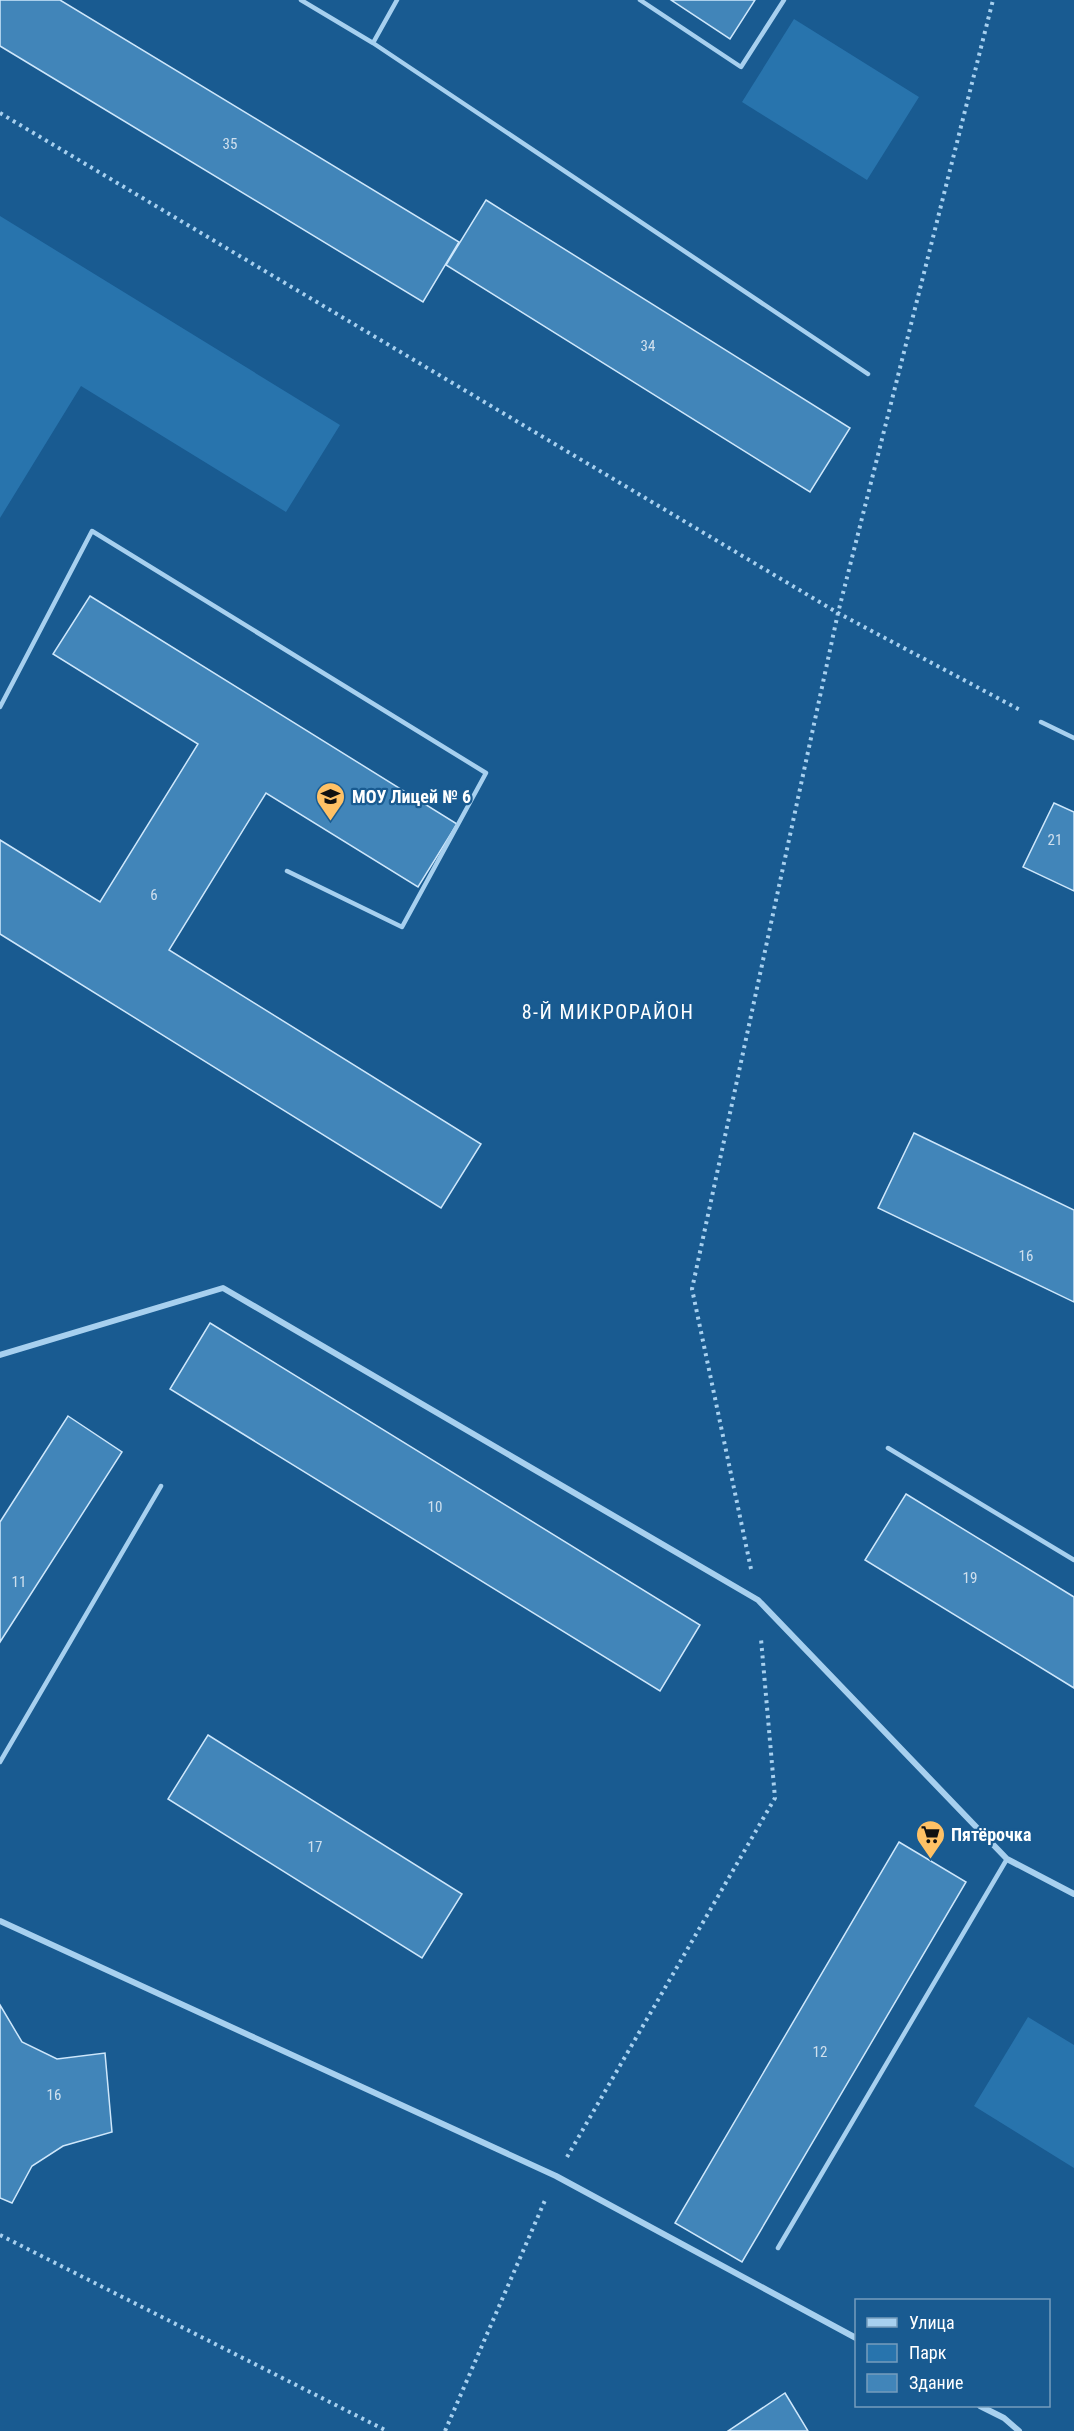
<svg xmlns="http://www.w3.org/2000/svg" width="1074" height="2431" viewBox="0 0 1074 2431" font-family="'Roboto Condensed',sans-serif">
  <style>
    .green { fill: #2874ad }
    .building { fill: #4185b9; stroke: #cee7fb; stroke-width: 1.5 }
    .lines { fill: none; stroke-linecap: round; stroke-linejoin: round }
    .path { stroke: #a7d0ef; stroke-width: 4; stroke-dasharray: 3 4.5; stroke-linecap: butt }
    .service { stroke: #a7d0ef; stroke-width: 4.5 }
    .minor { stroke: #a7d0ef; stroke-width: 6 }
    .labels { text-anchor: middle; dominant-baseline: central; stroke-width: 4.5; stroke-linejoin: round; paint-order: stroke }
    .number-label { font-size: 15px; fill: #d0e0ee }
    .poi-label { font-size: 18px; font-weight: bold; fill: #fff; stroke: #195b91; text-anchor: start }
    .neighbourhood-label { font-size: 20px; letter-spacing: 1.5px; fill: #fff; stroke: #195b91 }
  </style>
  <rect width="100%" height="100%" fill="#195b91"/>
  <path class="green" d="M794 19 919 97 867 180 742 102Z
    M0 216 340 425 286 512 81 386 0 518Z
    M1028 2017 1074 2045V2168L974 2106Z"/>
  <path class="building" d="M0 0H60L459 242 423 302 0 46Z
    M671 0H755L730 39Z
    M486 200 850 428 810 492 446 265Z
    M90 596 457 824 418 887 266 793 169 950 481 1144 441 1208 0 934V840L100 902 198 744 53 654Z
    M1054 803 1074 812V891L1023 867Z
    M914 1133 1074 1210V1302L878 1208Z
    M210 1323 700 1625 660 1691 170 1389Z
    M68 1416 122 1452 0 1642V1522Z
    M906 1494 1074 1597V1688L865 1560Z
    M208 1735 462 1894 422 1958 168 1799Z
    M899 1842 966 1882 742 2262 675 2223Z
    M0 2005 22 2042 57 2059 105 2053 112 2132 63 2146 32 2166 12 2203 0 2198Z
    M785 2393 808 2431H728Z"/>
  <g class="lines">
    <path class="path" d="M0 113 838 613 1022 711
      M751 1569 692 1289 838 613 993 0
      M567 2157 775 1798 761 1639
      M0 2235 387 2431
      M445 2431 546 2198"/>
    <path class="service" d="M301 0 373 43 868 374
      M640 0 741 67 784 0
      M373 43 397 0
      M0 707 92 531 486 773 402 927 287 871
      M1041 722 1074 738
      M888 1448 1074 1560
      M0 1762 161 1486
      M778 2248 1007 1859"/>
    <path class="minor" d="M0 1355 223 1288 758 1600 1007 1859 1074 1894
      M0 1921 556 2176 856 2338
      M980 2406 1004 2418 1019 2431"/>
  </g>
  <defs>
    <symbol id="school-pin" viewBox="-11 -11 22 30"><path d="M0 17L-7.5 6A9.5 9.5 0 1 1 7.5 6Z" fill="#ffc165" stroke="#195b91"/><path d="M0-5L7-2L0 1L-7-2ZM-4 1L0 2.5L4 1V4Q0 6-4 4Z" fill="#111"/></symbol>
    <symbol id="supermarket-pin" viewBox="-11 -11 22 30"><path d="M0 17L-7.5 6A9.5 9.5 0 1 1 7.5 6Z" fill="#ffc165" stroke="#195b91"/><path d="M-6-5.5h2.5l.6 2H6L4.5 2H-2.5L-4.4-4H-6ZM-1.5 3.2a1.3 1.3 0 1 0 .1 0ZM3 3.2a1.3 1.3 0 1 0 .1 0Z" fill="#111"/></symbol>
  </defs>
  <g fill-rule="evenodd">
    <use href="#school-pin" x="314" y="780" width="33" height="45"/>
    <use href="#supermarket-pin" x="914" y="1818" width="33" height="45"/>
  </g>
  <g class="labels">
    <g class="number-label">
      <text x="230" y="144">35</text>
      <text x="648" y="346">34</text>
      <text x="1055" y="840">21</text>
      <text x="154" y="895">6</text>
      <text x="1026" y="1256">16</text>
      <text x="435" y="1507">10</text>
      <text x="970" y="1578">19</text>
      <text x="19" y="1582">11</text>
      <text x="315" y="1847">17</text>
      <text x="820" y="2052">12</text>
      <text x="54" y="2095">16</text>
    </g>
    <g class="poi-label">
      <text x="352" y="796">МОУ Лицей № 6</text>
      <text x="951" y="1834">Пятёрочка</text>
    </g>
    <g class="neighbourhood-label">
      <text x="608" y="1012">8-Й МИКРОРАЙОН</text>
    </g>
  </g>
  <rect x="855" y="2299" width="195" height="108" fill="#195b91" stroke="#759dbd" stroke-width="1.5"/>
  <rect x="867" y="2318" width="30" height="9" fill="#a7d0ef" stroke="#759dbd" stroke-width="1.5"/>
  <text x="909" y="2329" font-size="18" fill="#ffffff">Улица</text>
  <rect x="867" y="2344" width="30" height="18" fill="#2874ad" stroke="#759dbd" stroke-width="1.5"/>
  <text x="909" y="2359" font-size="18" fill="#ffffff">Парк</text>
  <rect x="867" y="2374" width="30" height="18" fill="#4185b9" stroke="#759dbd" stroke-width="1.5"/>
  <text x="909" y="2389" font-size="18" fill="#ffffff">Здание</text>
</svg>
